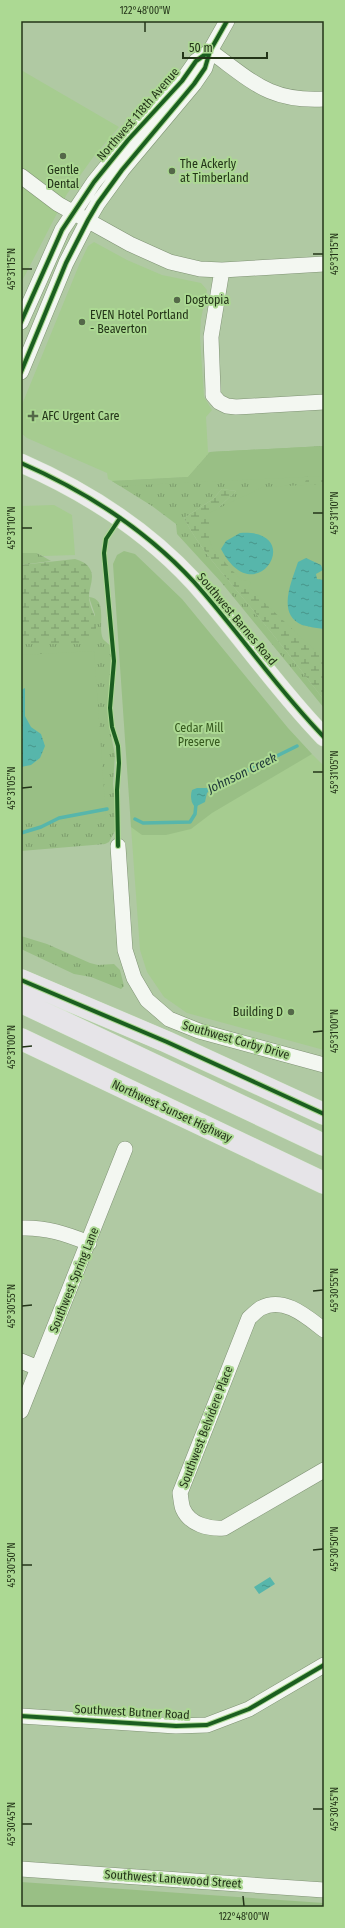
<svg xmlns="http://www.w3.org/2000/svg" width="345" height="1928" viewBox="0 0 345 1928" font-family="'Fira Sans Condensed',sans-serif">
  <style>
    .built { fill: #a6cc90 }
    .grass { fill: url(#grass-tufts) }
    .wetland { fill: url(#wetland-marsh) }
    .green { fill: #99bf85 }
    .water { fill: url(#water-ripples) }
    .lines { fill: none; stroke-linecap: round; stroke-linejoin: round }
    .stream { stroke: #57b6ab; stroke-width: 3.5 }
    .minor-casing { stroke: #7f9274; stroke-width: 16 }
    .major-casing { stroke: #dbe7d6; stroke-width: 19 }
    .highway-casing { stroke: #dbe7d6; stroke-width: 22 }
    .minor { stroke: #f3f7f1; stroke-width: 15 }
    .major { stroke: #ececeb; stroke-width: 18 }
    .highway { stroke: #e6e4e8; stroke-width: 21 }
    .cycleway-casing { stroke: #acd993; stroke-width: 6 }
    .cycleway { stroke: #1b5e20; stroke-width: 4 }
    .ticks { fill: none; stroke: #233418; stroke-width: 1.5 }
    .poi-dot { fill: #546849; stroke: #acd993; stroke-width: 1.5 }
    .labels { text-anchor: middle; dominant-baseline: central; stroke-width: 4; stroke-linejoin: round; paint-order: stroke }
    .street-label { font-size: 12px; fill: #233418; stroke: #acd993 }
    .poi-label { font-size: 12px; fill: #233418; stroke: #acd993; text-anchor: start }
    .park-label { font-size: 12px; fill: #35581d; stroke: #acd993 }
    .water-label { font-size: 13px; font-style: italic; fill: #1e3838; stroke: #acd993 }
    .neatline { fill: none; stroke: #233418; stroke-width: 1.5 }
    .ticks-label { font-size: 10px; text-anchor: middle; fill: #233418 }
  </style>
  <defs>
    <pattern id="grass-tufts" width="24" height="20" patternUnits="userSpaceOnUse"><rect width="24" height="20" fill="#99bf85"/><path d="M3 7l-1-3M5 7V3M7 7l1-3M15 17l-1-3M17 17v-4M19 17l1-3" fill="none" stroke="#7c9c6c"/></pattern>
    <pattern id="wetland-marsh" width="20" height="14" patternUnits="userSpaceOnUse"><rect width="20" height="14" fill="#99bf85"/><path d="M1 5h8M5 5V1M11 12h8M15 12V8" fill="none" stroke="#7c9c6c"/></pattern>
    <pattern id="water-ripples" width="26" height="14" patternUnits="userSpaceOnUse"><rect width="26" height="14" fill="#57b6ab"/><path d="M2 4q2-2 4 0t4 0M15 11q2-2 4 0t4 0" fill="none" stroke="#48958a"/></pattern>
  </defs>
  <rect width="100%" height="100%" fill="#b0c9a3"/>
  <path class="built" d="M21 70 119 127 94 156 67 194 21 283Z
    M94 242 127 260 162 275 201 283 207 290 201 319 200 337 204 397 212 410 206 417 208 452H210L188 477 112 481 108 479 107 473 27 438 21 433V407L79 265 88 246Z
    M54 505 72 515 75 555 43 556 37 553H21V506Z
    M312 754 324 766V1050L187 1013 164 997 147 972 140 950 131 827Z"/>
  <path class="grass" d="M324 446 302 493 225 514 218 508 236 491 222 489 213 499 184 518C199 548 221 571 242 597 270 630 297 665 324 700V708L221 582 177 534 176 524 152 506 112 481 188 477 210 452Z
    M21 553H37L51 561 21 565Z
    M89 597C109 599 97 626 103 639 105 642 110 644 112 648L110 671 109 725 115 755 113 784 117 816 115 831 109 842 105 844 21 851V644H82L95 615Z
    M21 936 47 944 90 963 98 965 114 964 120 970 124 986 121 989 91 977 74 974 21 949Z"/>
  <path class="wetland" d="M324 469V700C297 665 270 630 242 597 221 571 199 548 184 518L213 499 222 489 236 491 219 507 225 514 302 493 305 482 310 473Z
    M75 559C81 561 87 563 90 569 95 578 89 587 89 596 89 613 102 616 93 639L82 644H21V565Z"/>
  <path class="green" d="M324 446V476L120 486 112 481 188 477 210 452Z
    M324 484V659L248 587 251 583 248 580 242 581 212 548 209 538V513L263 487Z
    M124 551 135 554 182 599 288 728 312 754 212 813 191 829 166 835H142L131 827 113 564 117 555Z
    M94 651 106 818 21 822V655Z
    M21 1882 324 1903V1907H21Z"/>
  <path class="water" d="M240 533C308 528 256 616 221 549L226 541Z
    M306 558 321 565 323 570 316 574 317 579 324 580V629C317 628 309 627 302 625 276 614 292 581 298 562Z
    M25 688V716L31 727 41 734 45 746 40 758 31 765 21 767V690Z
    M197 788H212L207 793 205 802 195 807C191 803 190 796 192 790Z
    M270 1577 275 1584 259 1594 254 1587Z"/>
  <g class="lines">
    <path class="stream" d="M208 790 297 746
      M135 819 143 823 190 822 195 814 196 804
      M21 833 41 827 59 818 107 809"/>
    <defs>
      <path id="minor" d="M210 51C252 81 269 102 324 99
        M21 176 58 204 130 244 170 262 200 269 222 270 324 264
        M222 270 211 337 213 390V395L219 402 227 406 236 407 324 402
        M21 322 62 230 94 182 128 140 182 81 196 61 210 51
        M21 372 66 263 88 220 98 203 122 170 194 84 205 68 210 51 227 21
        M118 846 125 950 134 978 147 1000 169 1019 199 1031 324 1065
        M21 1228C46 1227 66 1234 89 1243
        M324 1330C307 1317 284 1296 261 1308 257 1310 253 1315 249 1318L180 1493C181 1498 181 1504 183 1509 190 1525 209 1529 224 1528L324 1470
        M21 1361 38 1368
        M21 1411 125 1149
        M21 1716 176 1726 207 1725 249 1709 324 1665
        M21 1869 324 1890"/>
      <path id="major" d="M21 463C85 491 146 530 194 582 239 632 277 689 324 737"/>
      <path id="highway" d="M21 980 167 1042 324 1114
        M21 1002 324 1145
        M21 1039 324 1183"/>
    </defs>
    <use href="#minor" class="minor-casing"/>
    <use href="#major" class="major-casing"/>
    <use href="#highway" class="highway-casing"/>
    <use href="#minor" class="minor"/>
    <use href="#major" class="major"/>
    <use href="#highway" class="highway"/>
    <defs>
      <path id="cycleway" d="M21 322 62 230 94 182 128 140 182 81 196 61 210 51
        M21 372 66 263 88 220 98 203 122 170 194 84 205 68 210 51 227 21
        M21 463C85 491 146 530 194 582 239 632 277 689 324 737
        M118 846 117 790 119 763 118 746 112 727 110 708 114 661 104 553 106 539 120 518
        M21 980 167 1042 324 1114
        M21 1716 176 1726 207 1725 249 1709 324 1665"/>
    </defs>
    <use href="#cycleway" class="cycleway-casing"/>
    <use href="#cycleway" class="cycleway"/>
  </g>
  <path class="ticks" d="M145 22V32M313 254H323M22 269H32M313 513H323M22 528H32M313 772H323M22 788 32 787M313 1032 323 1031M22 1047 32 1046M313 1291 323 1290M22 1306 32 1305M313 1550 323 1549M22 1565H32M313 1809H323M22 1824H32M243 1896 244 1906"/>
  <g class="poi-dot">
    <circle cx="63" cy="156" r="4"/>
    <circle cx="172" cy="171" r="4"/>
    <circle cx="177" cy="300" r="4"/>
    <circle cx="82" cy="322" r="4"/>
    <path d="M31 410h4v4h4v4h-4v4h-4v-4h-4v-4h4z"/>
    <circle cx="291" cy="1012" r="4"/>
  </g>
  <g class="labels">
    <g class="street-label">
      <text transform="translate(138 114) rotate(-49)">Northwest 118th Avenue</text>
      <text transform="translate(237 619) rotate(50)">Southwest Barnes Road</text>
      <text transform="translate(236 1040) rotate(16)">Southwest Corby Drive</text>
      <text transform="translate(172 1111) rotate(25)">Northwest Sunset Highway</text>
      <text transform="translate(74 1280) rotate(-68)">Southwest Spring Lane</text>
      <text transform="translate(206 1427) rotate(-69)">Southwest Belvidere Place</text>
      <text transform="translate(132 1712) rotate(3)">Southwest Butner Road</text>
      <text transform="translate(173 1879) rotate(4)">Southwest Lanewood Street</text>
    </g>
    <g class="poi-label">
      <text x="180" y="164">The Ackerly<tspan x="180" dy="14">at Timberland</tspan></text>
      <text x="63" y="170" text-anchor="middle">Gentle<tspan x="63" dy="14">Dental</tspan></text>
      <text x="185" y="300">Dogtopia</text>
      <text x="90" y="315">EVEN Hotel Portland<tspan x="90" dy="14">- Beaverton</tspan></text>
      <text x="42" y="416">AFC Urgent Care</text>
      <text x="283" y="1012" text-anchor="end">Building D</text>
    </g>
    <g class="park-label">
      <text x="199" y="728">Cedar Mill<tspan x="199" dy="14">Preserve</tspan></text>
    </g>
    <g class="water-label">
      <text transform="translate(242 773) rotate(-26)">Johnson Creek</text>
    </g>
  </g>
  <rect width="345" height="1928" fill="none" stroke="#acd993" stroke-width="44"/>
  <path d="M183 52v6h84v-6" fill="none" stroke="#233418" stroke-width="2"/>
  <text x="189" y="52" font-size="12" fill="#233418" stroke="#acd993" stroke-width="3" paint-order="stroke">50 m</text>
  <rect x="22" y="22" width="301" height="1884" class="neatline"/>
  <g class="ticks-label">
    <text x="145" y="14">122°48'00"W</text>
    <text transform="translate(334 254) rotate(-90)" y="4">45°31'15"N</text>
    <text transform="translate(11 269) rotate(-90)" y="4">45°31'15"N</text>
    <text transform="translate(334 513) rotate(-90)" y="4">45°31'10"N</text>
    <text transform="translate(11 528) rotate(-90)" y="4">45°31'10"N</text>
    <text transform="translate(334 772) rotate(-90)" y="4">45°31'05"N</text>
    <text transform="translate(11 788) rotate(-90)" y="4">45°31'05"N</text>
    <text transform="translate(334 1031) rotate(-90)" y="4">45°31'00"N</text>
    <text transform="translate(11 1047) rotate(-90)" y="4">45°31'00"N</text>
    <text transform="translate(334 1290) rotate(-90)" y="4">45°30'55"N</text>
    <text transform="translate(11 1306) rotate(-90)" y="4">45°30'55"N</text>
    <text transform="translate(334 1549) rotate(-90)" y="4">45°30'50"N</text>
    <text transform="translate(11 1565) rotate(-90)" y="4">45°30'50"N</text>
    <text transform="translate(334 1809) rotate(-90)" y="4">45°30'45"N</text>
    <text transform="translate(11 1824) rotate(-90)" y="4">45°30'45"N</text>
    <text x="244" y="1920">122°48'00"W</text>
  </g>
</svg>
